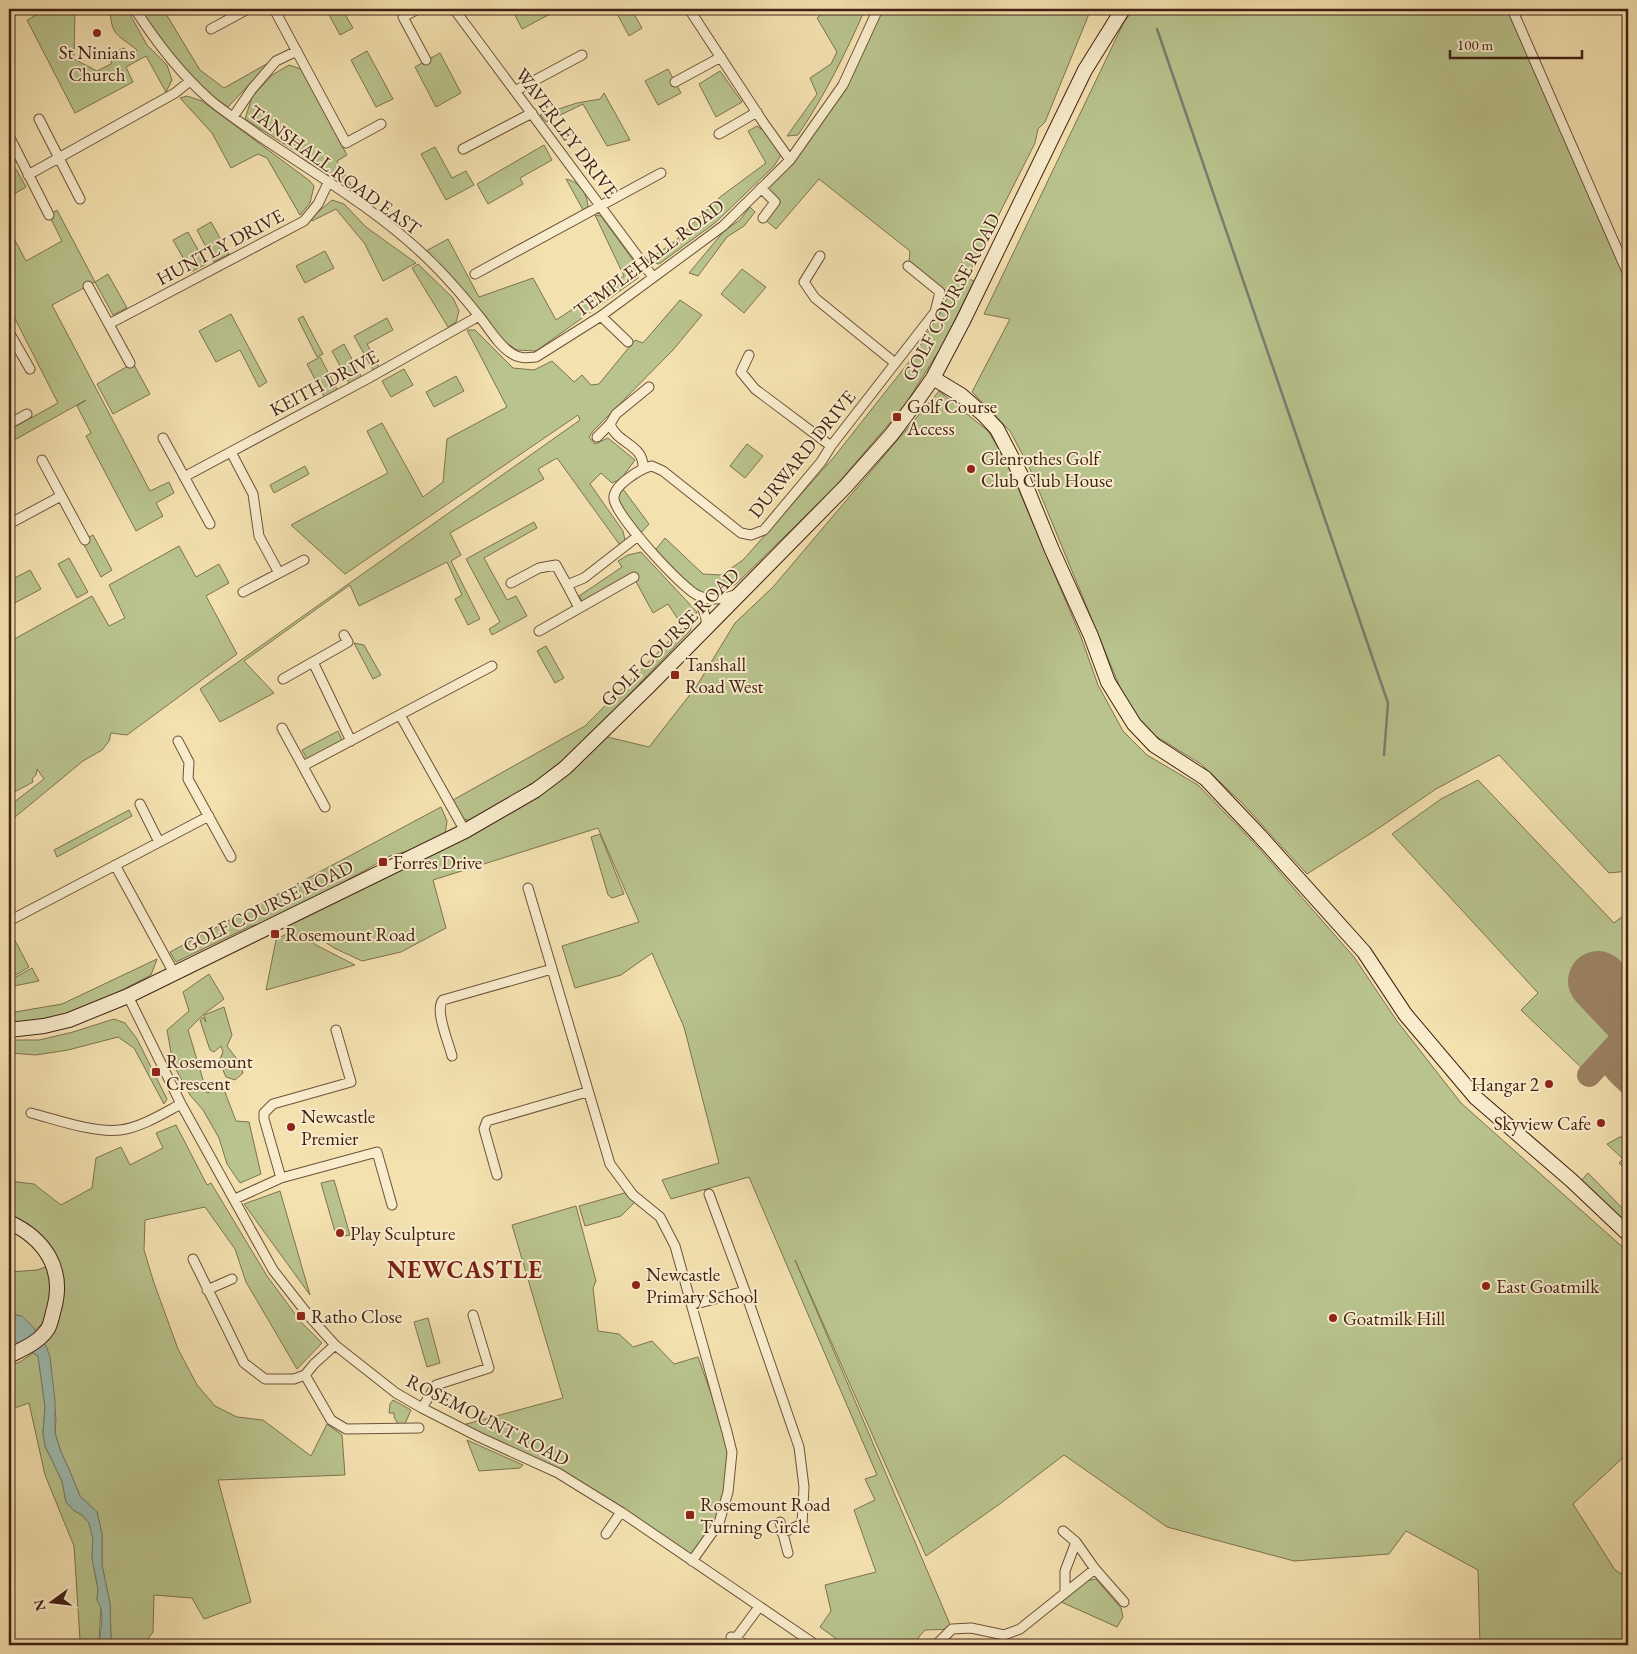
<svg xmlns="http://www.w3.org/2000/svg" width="1637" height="1654" viewBox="0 0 1637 1654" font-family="'EB Garamond',serif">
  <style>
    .green { fill: #b9c38d; stroke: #7e7250 }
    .water { fill: #9cbcb1; stroke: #787e72 }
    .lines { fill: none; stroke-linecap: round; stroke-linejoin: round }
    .stream { stroke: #787e72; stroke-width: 2.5 }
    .taxiway { stroke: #9b8162; stroke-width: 24 }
    .runway { stroke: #9b8162; stroke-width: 60 }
    .street-casing { stroke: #6e513a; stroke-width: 11 }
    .secondary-casing { stroke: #422113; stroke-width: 16 }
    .street { stroke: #f8eccc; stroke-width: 9 }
    .secondary { stroke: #f8eccc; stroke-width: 14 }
    .poi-dot { fill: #8f2418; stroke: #f8eccc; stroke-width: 2 }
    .labels { text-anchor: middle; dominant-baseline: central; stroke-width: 4; stroke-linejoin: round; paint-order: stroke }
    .poi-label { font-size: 19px; fill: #422113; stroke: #f8eccc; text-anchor: start }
    .street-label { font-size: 19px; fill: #422113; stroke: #f8eccc }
    .district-label { font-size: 24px; font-weight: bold; letter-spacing: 1px; fill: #7a1f14; stroke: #f8eccc }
  </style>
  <rect width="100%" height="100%" fill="#f4e1b0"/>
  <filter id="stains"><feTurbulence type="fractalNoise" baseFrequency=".004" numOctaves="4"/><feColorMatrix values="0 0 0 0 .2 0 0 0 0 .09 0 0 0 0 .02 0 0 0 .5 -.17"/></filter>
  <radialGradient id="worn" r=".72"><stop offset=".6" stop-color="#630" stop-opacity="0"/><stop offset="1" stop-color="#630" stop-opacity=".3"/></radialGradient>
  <path class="green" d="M48 9H75L74 59 97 71 111 64 112 54 123 48 132 53 137 50C118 35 111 36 110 9H127L147 45 167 65 172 80 166 92 146 56 126 67 133 82 75 113 27 20Z
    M141 9H163L200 70 224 88 270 62 228 107C191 83 162 48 141 9Z
    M326 9H342L353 28 340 35Z
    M512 9H550L552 13 522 29Z
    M611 9H631L642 28 629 36 615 10Z
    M828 9H865C846 53 825 95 798 135L787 136 817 94 810 78 831 64 837 52 817 18Z
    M878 9H1091L1045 122 1038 129 1035 143 967 278 974 281 942 346 905 405 834 488 736 584 723 592 710 595 699 593 653 553 665 538 703 574 721 575 743 560 834 457 916 353 949 295 909 261 910 251 819 179 776 229 763 218 775 202 761 188 790 160 843 85Z
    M1134 9H1512L1628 274V871L1609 873 1499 755 1436 789 1373 832 1307 874 1242 803 1201 764 1149 732 1128 707 1030 469 1010 431 972 392 1010 319 984 314 1124 22Z
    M367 51 393 99 376 107 351 60Z
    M440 53 461 93 436 107 415 67Z
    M289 65 301 69 347 155 337 161 352 187 245 119 252 97 272 75Z
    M668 69 681 93 658 105 645 81Z
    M720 71 742 102 716 117 699 84Z
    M604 93 630 140 607 146 583 104 546 122 540 115 577 103 600 99Z
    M187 96 202 101 310 181 314 186 310 203 300 215 267 158 258 154 231 168 212 133 180 98Z
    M757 126 767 133 781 155 774 166 715 223 659 264 646 261 674 242 720 197 766 163 748 131Z
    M544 145 552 160 520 178 523 184 488 204 477 184Z
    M435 147 452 178 466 171 474 185 446 200 421 154Z
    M16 169 26 187 9 197V173Z
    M566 179C579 181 588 195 588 207L583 210Z
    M332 200 344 204 366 227 416 263 383 281 365 244 336 209 312 221 311 218Z
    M750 207 755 212 744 226 727 237 698 276 689 273 724 231 740 220Z
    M57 210 95 282 108 274 127 308 113 315 95 282 52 305 150 491 169 482 174 493 156 503 163 516 136 531 86 436 91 433 77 406 86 400 9 443V430L58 403 9 307V229L26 261 62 241 49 215Z
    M595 215 601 216 638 267V278L536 351 517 350 502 340 470 300 426 251 448 239 479 297 533 278 556 320 624 276Z
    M211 222 229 254 214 262 197 230Z
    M188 232 206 264 191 272 173 240Z
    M325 251 334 268 305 283 296 266Z
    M418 264 453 298 459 311 456 322 448 327 412 268Z
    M742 269 766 287 744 313 721 294Z
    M680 300 702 315 673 350 593 431 589 437 595 444 608 438 635 460 621 479 612 483 601 473 590 484 623 531 625 540 622 548 557 458 538 469 544 479 450 533 461 555 451 561 480 619 468 625 455 599 462 595 447 562 359 606 350 585 244 661 274 693 220 722 200 689 580 420 578 415 345 574 291 525 388 473 367 431 382 423 423 497 443 482 447 439 507 407 467 330H475L513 368 534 370 552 361 574 382 582 375 591 385 599 384 635 340 643 343Z
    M231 314 267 382 259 387 240 350 216 362 199 331Z
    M303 316 323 354 317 357 298 319Z
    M387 318 393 330 367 344 379 367 373 370 354 336Z
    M344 344 362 378 350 385 332 351Z
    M320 357 338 391 325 398 307 364Z
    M133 363 150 394 113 414 97 384Z
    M404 369 413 385 391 397 382 381Z
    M456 376 464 391 434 407 426 392Z
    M939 391 988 431 1006 460 1081 637 1098 685 1123 731 1147 755 1198 785 1256 845 1354 957 1397 1021 1461 1103 1628 1252V1453L1573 1504 1615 1570 1628 1578V1645H1480L1478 1570 1406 1531 1389 1554 1294 1561 1167 1527 1064 1455 1001 1503 926 1556 795 1260 952 1629 925 1630 912 1645H845L820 1627 831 1611 825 1585 876 1572 854 1510 875 1500 865 1479 877 1475 749 1177 671 1199 662 1180 719 1163 684 1027 652 953 621 975 575 988 562 946 639 922 598 828 433 880 446 928 401 952 362 961 334 948 316 936H306L302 934 316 945 355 965 266 990 276 940 294 929 281 922 509 807 599 735 649 747 696 687 735 623 773 587Z
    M747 444 763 456 745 478 730 466Z
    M305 466 309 474 274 493 270 485Z
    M620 485 649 524 638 536 619 510 615 491Z
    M534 522 537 528 484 558 507 600 516 596 527 616 492 635 489 629 500 622 466 559Z
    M93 535 112 570 101 577 82 541Z
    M179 546 196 577 219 564 229 583 206 596 237 654 127 735 111 733 109 741 102 750 83 761 9 822V806L44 779 37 769 36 775 32 779 33 782 9 795V642L92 596 109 626 125 618 109 585Z
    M641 552 697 612 690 631 575 751 539 779 473 821 463 819 453 800 585 726 683 627 668 604 653 613 634 578 585 605 579 596 622 567 618 561 628 555Z
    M69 558 88 592 77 598 58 564Z
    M30 570 41 589 9 606V581Z
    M354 643 364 645 381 675 373 679Z
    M546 646 564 678 555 683 537 651Z
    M338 731 342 740 307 759 302 750Z
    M1478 780 1614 923 1628 912V980L1614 965 1592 987C1604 1000 1627 1015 1620 1035L1586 1072 1521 1010 1538 993 1392 834 1441 799Z
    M441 807 447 821 445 834 425 846 390 856 330 890 266 923 251 926 176 962 170 952Z
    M129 810 132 816 57 857 54 850Z
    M600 834 624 894 612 898 608 895 591 837Z
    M10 931 29 967 16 975 9 961Z
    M157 959 151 975 74 1015 9 1025V1013L62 1004Z
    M32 968 39 981 9 987V981Z
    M209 974 224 999 204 1014 188 1030 207 1093 223 1087 236 1121 249 1122 261 1174 240 1183 227 1164 219 1138 203 1110 190 1095 173 1064 167 1030 189 1011 183 992Z
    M224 1007 232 1035 227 1046 240 1063 243 1073 235 1080 226 1077 219 1061 223 1052 221 1046 214 1052 210 1050 200 1020 203 1017 206 1022 204 1015Z
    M114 1019 125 1023 137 1039 167 1099 164 1104 134 1048 118 1037 68 1050 36 1055 9 1053V1040H39L73 1032Z
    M176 1125 207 1185 211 1183 267 1276 301 1322 322 1343 297 1369 246 1282 235 1249 205 1207 145 1220 144 1250 154 1283 178 1349 197 1385 215 1406 237 1417 263 1420 311 1456 327 1424 342 1435 345 1475 218 1480 251 1602 204 1619 192 1598 154 1595 153 1632 143 1645H109L111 1639 110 1604 102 1565V1534L97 1512 80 1496 68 1467 61 1452 55 1433 56 1420 50 1357 42 1339 48 1329 54 1264 9 1222V1181L34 1184 61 1205 92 1188 96 1158 121 1147 130 1165 163 1148 156 1133Z
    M1620 1137H1628V1172L1619 1163 1623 1159 1607 1144Z
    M1588 1173 1628 1214V1229L1580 1182Z
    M334 1180 350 1235 345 1236 343 1229 335 1232 321 1183Z
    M280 1191 310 1295 244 1204Z
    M628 1192 635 1202 621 1216 585 1226 579 1206Z
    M576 1206 596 1281 593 1288 598 1331 619 1334 633 1347 652 1341 674 1364 698 1357 732 1452 719 1523 692 1561 558 1473 459 1426 563 1398 512 1225Z
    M49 1266 54 1302 42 1324 35 1330 22 1316 9 1314V1272L37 1270Z
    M428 1318 440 1363 427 1367 414 1322Z
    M33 1353 38 1356 45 1407 43 1433 45 1446 62 1481 66 1502 73 1510 82 1515 89 1523 93 1539 92 1558 98 1589 97 1600 101 1606 99 1645H77L80 1640 74 1546 45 1475 29 1403 9 1410V1366L20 1362Z
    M393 1400 411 1410 404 1426 398 1424 394 1417V1413H389L390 1404Z
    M467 1440 523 1465 520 1468 479 1471Z
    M1096 1579 1121 1608 1123 1617 1117 1627 1059 1601 1086 1581Z"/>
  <path class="water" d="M9 1314 22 1316 33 1327 46 1346 50 1357 55 1401V1433L61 1452 68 1467 80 1496 97 1512 102 1534V1565L110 1604 111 1639 109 1645H99C100 1630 106 1613 97 1600L98 1589 92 1558 93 1539 89 1523 82 1515 73 1510 66 1502 62 1481 45 1446 43 1433 45 1407 38 1356 9 1337Z"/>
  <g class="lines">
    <path class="stream" d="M1157 29 1388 703 1384 755"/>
    <path class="taxiway" d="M1622 1007 1628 1019
      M1612 1051C1607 1065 1619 1073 1628 1082
      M1589 1075 1622 1039 1628 1036"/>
    <path class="runway" d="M1598 981 1628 1013"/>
    <defs>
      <path id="street" d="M135 9C156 42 180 73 209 99 224 112 242 123 258 135 315 174 376 209 426 257 445 275 463 296 479 316 489 328 498 345 511 353 519 359 527 358 536 357L601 316 723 226 790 160 843 85 878 9
        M274 9 346 143 381 124
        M418 9 403 17 426 60
        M454 9 653 277
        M689 9 763 122 790 160
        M1512 9 1628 274
        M211 29 248 9
        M675 82 721 57
        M515 91 582 55
        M233 117 252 89 276 61 297 51
        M39 119 80 199
        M719 134 757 112
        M9 136 49 215
        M463 149 532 113
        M28 175 175 93 190 81
        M761 188 775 202 763 218
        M820 256 804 282 815 298 895 363
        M475 274 661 173
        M88 286 130 363
        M601 316 628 342
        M109 324 304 221 318 204 329 181
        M10 334 30 369
        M749 355 741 372 755 389 831 446
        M9 424 27 414
        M597 437 610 424
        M163 438 210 524
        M231 452 253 494 259 536 279 573
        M42 460 85 540
        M643 468C644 444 617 444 610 424L616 414 649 387
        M184 477 367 379 479 316
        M9 524 61 496
        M511 583 539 568 556 565 567 585 584 578 638 536
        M567 585 579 608
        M243 592 304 560
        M737 594C725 599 711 601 699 596 683 590 616 516 614 499 612 486 641 468 652 466L663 471 741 533 751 535 764 530 821 462 831 446 935 312 940 292 908 266
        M699 596 706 619V628
        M539 631 634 577
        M313 662 351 741
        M283 679 348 642 344 635
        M400 715 465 831
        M282 728 325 807
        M178 741 189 762 188 779 231 857
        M303 766 492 666
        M140 804 159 842
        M115 865 174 973
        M528 888 610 1164 633 1195 660 1217 675 1246 727 1432 732 1452 728 1492 719 1523 692 1561
        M9 921 209 816
        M128 996 181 1104 273 1270 309 1316 335 1345 396 1393 422 1408 479 1437 558 1473 621 1512 816 1645
        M452 1056C449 1043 434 1010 443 1000L552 969
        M31 1113C58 1120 93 1133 120 1130 140 1128 164 1113 181 1104
        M497 1175 484 1129 487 1121 587 1092
        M281 1178 264 1119V1113L273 1104 351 1082 336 1030
        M709 1194 745 1291 799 1447 804 1487 802 1524 782 1533
        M235 1199 281 1178 377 1152 392 1205
        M193 1259 244 1363 265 1379H294L305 1375 331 1420 346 1429 419 1428
        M207 1290 232 1279
        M692 1305 745 1291
        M305 1375 314 1364 335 1345
        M422 1408 436 1385 489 1368 473 1315
        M780 1522 788 1553
        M1063 1531 1076 1542 1095 1569
        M606 1534 621 1512
        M1065 1592V1571L1076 1542
        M731 1637 736 1638 745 1645
        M736 1638 759 1607
        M936 1645 952 1629 971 1628 1004 1635 1020 1629 1095 1569 1124 1602"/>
      <path id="secondary" d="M933 378 961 395 984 415 997 429 1023 479 1052 550 1091 636 1108 682 1134 724 1154 745 1205 778 1260 836 1364 952 1405 1014 1476 1098 1571 1180 1628 1234
        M9 1030 44 1026 69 1020 128 996 465 831 536 790 565 768 649 686 846 486 892 434 916 402 933 378 963 321 1085 70 1123 9
        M9 1222C45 1239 65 1269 54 1309 52 1315 51 1325 47 1330 38 1343 22 1349 9 1356"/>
    </defs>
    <use href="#street" class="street-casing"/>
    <use href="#secondary" class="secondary-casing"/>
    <use href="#street" class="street"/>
    <use href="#secondary" class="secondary"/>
  </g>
  <g class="poi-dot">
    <circle cx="97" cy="33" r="5"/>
    <rect x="892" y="412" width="10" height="10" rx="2.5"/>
    <circle cx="971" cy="469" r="5"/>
    <rect x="670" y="670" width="10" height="10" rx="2.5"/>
    <rect x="378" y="857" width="10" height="10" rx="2.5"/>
    <rect x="270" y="929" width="10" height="10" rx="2.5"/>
    <rect x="151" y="1067" width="10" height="10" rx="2.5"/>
    <circle cx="1549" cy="1084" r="5"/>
    <circle cx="1601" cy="1123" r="5"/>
    <circle cx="291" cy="1127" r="5"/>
    <circle cx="340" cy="1233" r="5"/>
    <circle cx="636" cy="1285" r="5"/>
    <circle cx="1486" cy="1286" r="5"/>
    <rect x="296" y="1311" width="10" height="10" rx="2.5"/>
    <circle cx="1333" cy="1318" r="5"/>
    <rect x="685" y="1510" width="10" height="10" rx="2.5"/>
  </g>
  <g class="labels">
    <g class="poi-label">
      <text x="97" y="52" text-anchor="middle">St Ninians<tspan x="97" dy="22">Church</tspan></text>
      <text x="907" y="406">Golf Course<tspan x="907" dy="22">Access</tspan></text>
      <text x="981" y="458">Glenrothes Golf<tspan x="981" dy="22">Club Club House</tspan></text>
      <text x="685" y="664">Tanshall<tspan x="685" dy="22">Road West</tspan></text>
      <text x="393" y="862">Forres Drive</text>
      <text x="285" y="934">Rosemount Road</text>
      <text x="166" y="1061">Rosemount<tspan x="166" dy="22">Crescent</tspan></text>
      <text x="1539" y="1084" text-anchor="end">Hangar 2</text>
      <text x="301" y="1116">Newcastle<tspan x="301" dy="22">Premier</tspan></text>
      <text x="1591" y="1123" text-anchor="end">Skyview Cafe</text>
      <text x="350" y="1233">Play Sculpture</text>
      <text x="646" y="1274">Newcastle<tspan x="646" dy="22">Primary School</tspan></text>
      <text x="1496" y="1286">East Goatmilk</text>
      <text x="311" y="1316">Ratho Close</text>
      <text x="1343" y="1318">Goatmilk Hill</text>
      <text x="700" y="1504">Rosemount Road<tspan x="700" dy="22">Turning Circle</tspan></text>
    </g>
    <g class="street-label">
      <text transform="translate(567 133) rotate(53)">WAVERLEY DRIVE</text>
      <text transform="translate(335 170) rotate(36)">TANSHALL ROAD EAST</text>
      <text transform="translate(220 247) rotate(-28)">HUNTLY DRIVE</text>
      <text transform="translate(649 258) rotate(-37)">TEMPLEHALL ROAD</text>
      <text transform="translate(951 297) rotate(-62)">GOLF COURSE ROAD</text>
      <text transform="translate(324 383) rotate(-28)">KEITH DRIVE</text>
      <text transform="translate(802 454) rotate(-51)">DURWARD DRIVE</text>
      <text transform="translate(670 637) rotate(-45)">GOLF COURSE ROAD</text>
      <text transform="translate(268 906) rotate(-26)">GOLF COURSE ROAD</text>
      <text transform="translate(488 1420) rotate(27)">ROSEMOUNT ROAD</text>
    </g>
    <g class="district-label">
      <text x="465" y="1269">NEWCASTLE</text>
    </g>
  </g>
  <rect width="1637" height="1654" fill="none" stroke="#f4e1b0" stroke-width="30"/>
  <rect x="10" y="10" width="1617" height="1634" fill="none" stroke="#422113" stroke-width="2.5"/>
  <rect x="15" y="15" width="1607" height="1624" fill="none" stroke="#422113"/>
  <g transform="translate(52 1602) rotate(255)" stroke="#f8eccc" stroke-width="4" paint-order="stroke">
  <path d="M0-4L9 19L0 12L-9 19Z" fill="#422113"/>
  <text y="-8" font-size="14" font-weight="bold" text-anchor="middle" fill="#422113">N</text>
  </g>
  <path d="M1450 50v8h132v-8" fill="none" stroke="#422113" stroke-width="2.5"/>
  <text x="1457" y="50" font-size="15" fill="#422113" stroke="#f8eccc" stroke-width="4" paint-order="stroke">100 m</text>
  <rect width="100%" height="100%" filter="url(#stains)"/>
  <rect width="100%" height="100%" fill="url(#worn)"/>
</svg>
